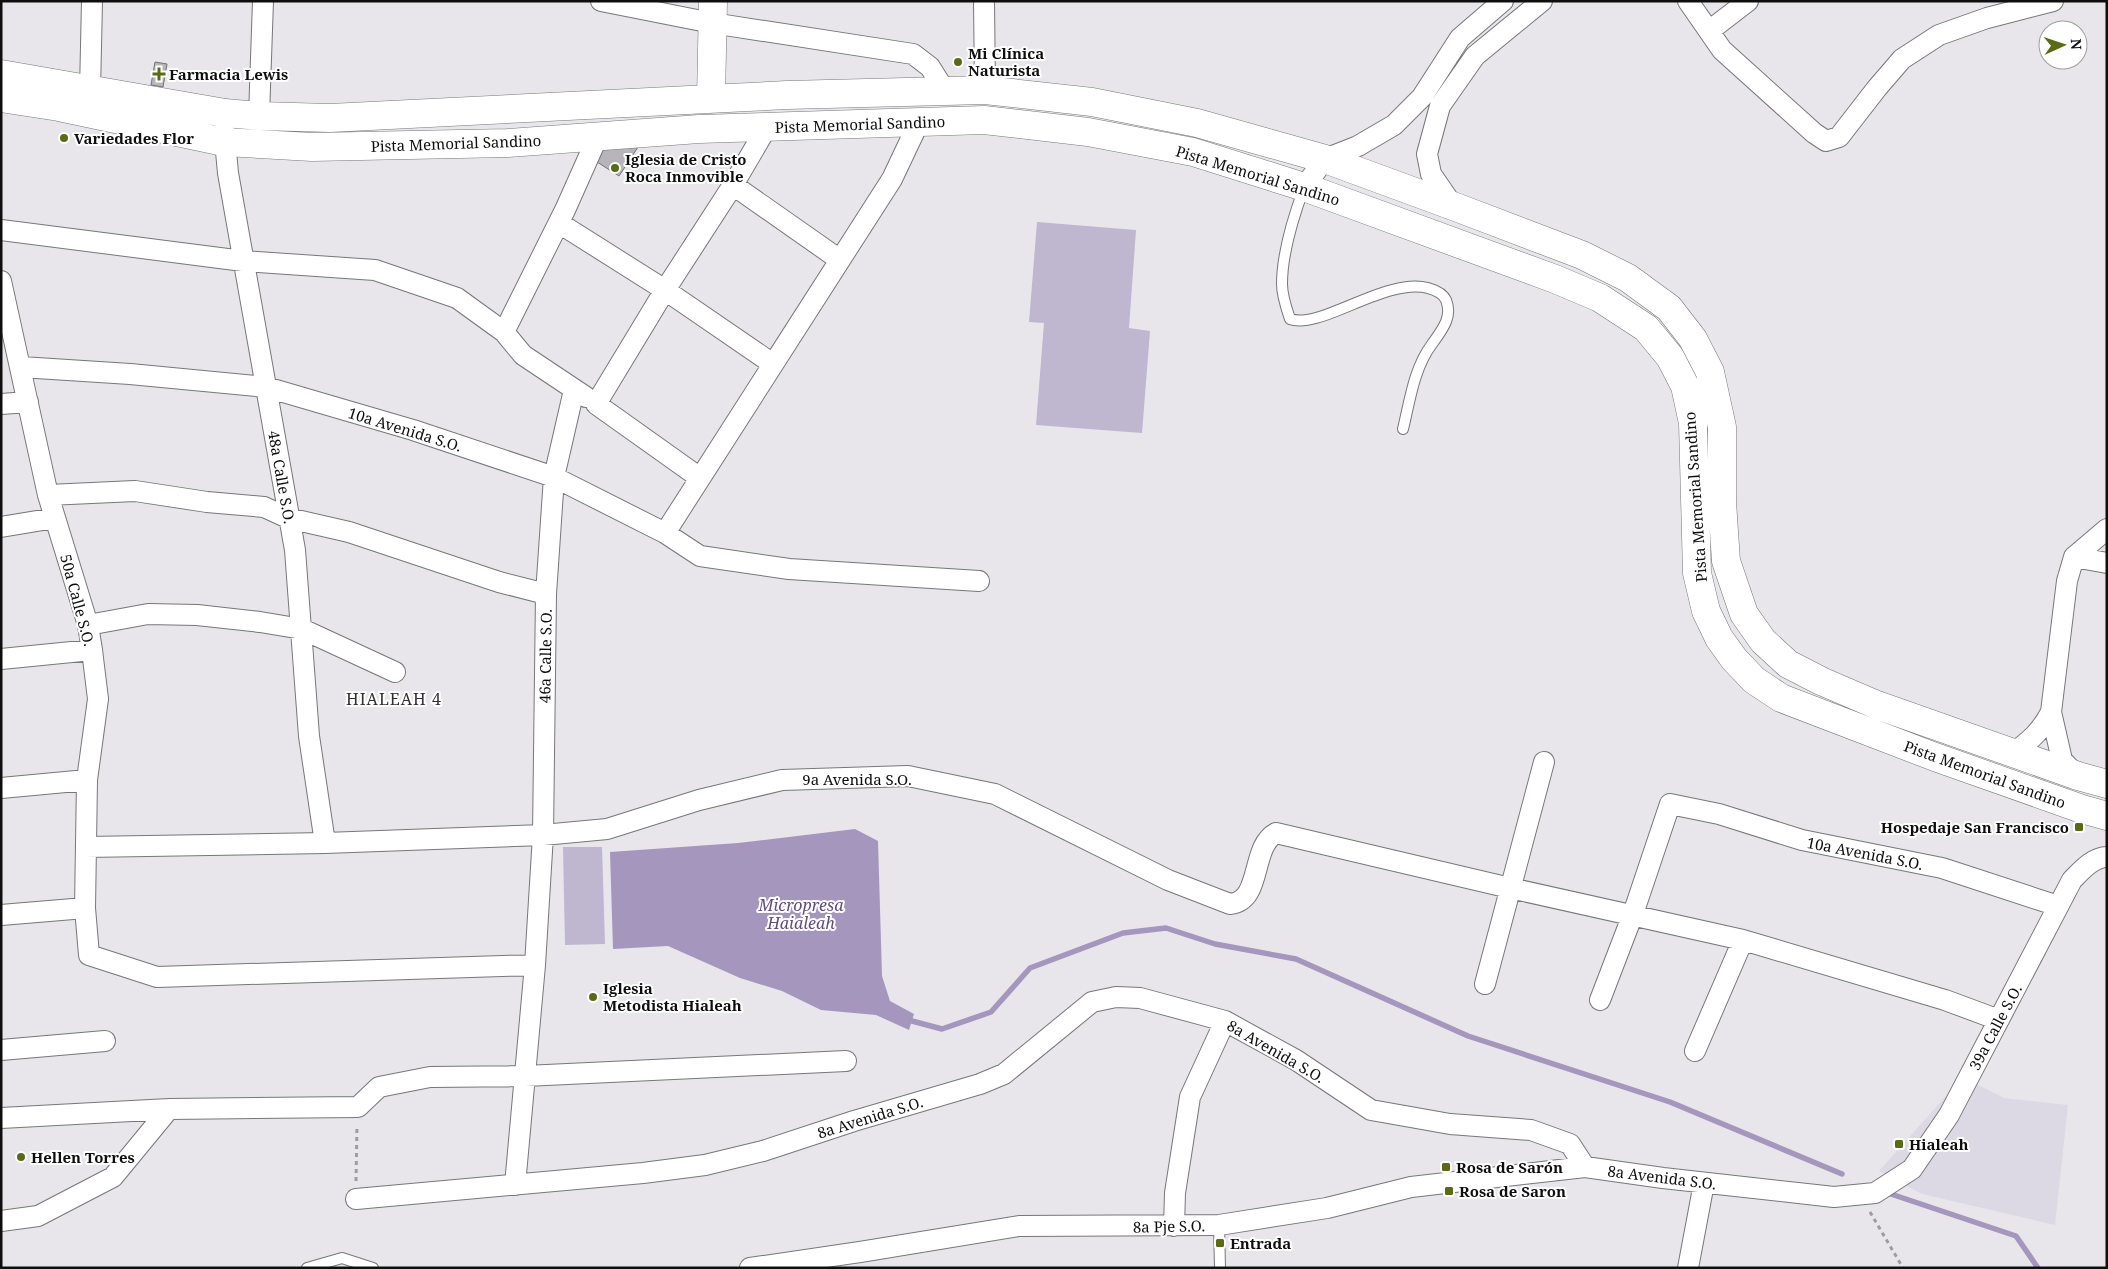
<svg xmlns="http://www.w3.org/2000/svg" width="2108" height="1269" viewBox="0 0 2108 1269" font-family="'Noto Serif',serif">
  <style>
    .built { fill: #dcd9e5 }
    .green { fill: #bfb6d0 }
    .water { fill: #a496bd }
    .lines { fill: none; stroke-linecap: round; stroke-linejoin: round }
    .stream { stroke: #a496bd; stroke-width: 5.5 }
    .building { fill: #b7b5ba; stroke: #737276 }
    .lane-casing { stroke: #78767a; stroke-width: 12 }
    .street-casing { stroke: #78767a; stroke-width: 22 }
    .secondary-casing { stroke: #78767a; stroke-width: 29 }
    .path { stroke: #9e9ca0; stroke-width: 3; stroke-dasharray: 4 4; stroke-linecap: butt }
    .lane { stroke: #fff; stroke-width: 10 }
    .street { stroke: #fff; stroke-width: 20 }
    .secondary { stroke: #fff; stroke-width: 28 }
    .poi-dot { fill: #5a6b16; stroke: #fff; stroke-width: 2 }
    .labels { text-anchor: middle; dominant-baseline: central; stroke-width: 4; stroke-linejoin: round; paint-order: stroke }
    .poi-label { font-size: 15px; font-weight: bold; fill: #0e0e0f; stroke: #fff; text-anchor: start }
    .street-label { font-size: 15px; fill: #0e0e0f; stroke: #fff }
    .neighbourhood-label { font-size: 16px; letter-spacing: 1px; fill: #313034; stroke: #fff }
    .water-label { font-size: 16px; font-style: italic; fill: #604b81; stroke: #fff }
  </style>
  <rect width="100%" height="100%" fill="#e8e6eb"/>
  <path class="built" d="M1963 1077 2004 1098 2068 1105 2055 1225 1922 1194 1879 1171Z"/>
  <path class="green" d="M1037 222 1136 230 1129 328 1150 331 1142 433 1036 425 1044 323 1029 322Z
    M563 847H602L605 944 565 945Z"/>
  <path class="water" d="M855 829 878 841 882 976 890 1001 914 1014 909 1030 876 1015 821 1010 782 991 740 978 668 946 613 949 610 852 738 843Z"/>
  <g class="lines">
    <path class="stream" d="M912 1021 942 1029 991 1012 1030 968 1123 933 1166 928 1215 944 1296 959 1468 1036 1670 1102 1842 1174
      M1885 1192 2016 1236 2038 1268"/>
  </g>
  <path class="building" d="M155 62 167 64 163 87 151 85Z
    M640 144 619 176 594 160 603 146Z"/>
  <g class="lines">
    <defs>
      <path id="lane" d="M1304 188C1294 215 1282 255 1282 284 1282 296 1286 307 1290 319 1320 330 1386 277 1428 288 1435 290 1443 293 1446 300 1453 317 1442 330 1432 344 1414 368 1410 400 1403 429
        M1219 1225 1220 1268
        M307 1268 342 1258 373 1268"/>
      <path id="street" d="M601 1 712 23 913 54 930 67 945 91
        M984 1 985 90
        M1688 1 1722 50 1814 133 1826 141 1839 137 1877 88 1902 59 1939 35 1987 18 2053 1
        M1709 31 1748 1
        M90 91 92 1
        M259 116 263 1
        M224 130 228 173 295 550 309 736 325 843
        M733 185 840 260
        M1304 187 1325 159 1358 146 1394 125 1422 97 1460 38 1503 1
        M1453 206 1431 174 1427 154 1440 106 1475 56 1542 1
        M559 223 665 290 773 364
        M1 230 243 261 375 270 457 298 504 332 565 210 598 136
        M1 281 48 495 88 625 92 650 98 699 87 780 85 908 89 955 157 977 535 965
        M504 332 523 355 586 397
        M21 367 130 374 266 387 413 430 554 477 665 533 700 556 789 569 979 581
        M1 404 28 402
        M700 478 596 404 665 290 733 185 767 127
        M48 495 135 491 207 502 264 507 288 518 349 532 499 582 546 594
        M1 527 55 518
        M665 533 892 179 919 122
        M2074 557 2107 563
        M88 625 148 614 197 615 260 622 302 629 395 672
        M1 659 92 650
        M2013 753C2030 741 2042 730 2051 712
        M2076 775 2062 760 2051 712 2067 581 2074 557 2107 529
        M1 788 87 780
        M86 847 325 843 543 835 607 829 699 800 782 780 908 776 995 794 1168 880 1230 904C1263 901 1250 847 1276 833L1510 888 1743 940 1945 1000 1999 1020
        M1 915 85 908
        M1485 984 1544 762
        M1600 1000 1633 914 1670 804 1719 814 1802 840 1942 868 2058 906
        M1 1050 105 1041
        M1695 1051 1743 940
        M1 1118 169 1109 358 1107 379 1087 430 1077 525 1076 846 1061
        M515 1185 535 965 543 835 546 594 554 477 574 390
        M356 1199 643 1173 705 1165 763 1151 854 1121 980 1084 1004 1074 1092 1002 1116 997 1140 998 1225 1021 1296 1060 1371 1110 1450 1124 1531 1130 1570 1144 1585 1167
        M1 1221 38 1216 113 1177 169 1109
        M1174 1226 1175 1193 1190 1097 1225 1021
        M750 1268 860 1252 1019 1226 1219 1225 1327 1208 1411 1187 1585 1167 1663 1178 1834 1197 1875 1193 1912 1169 1949 1115 2072 880C2081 871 2093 857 2107 857
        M1688 1268 1704 1183"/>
      <path id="secondary" d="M1 74 225 113 259 116 330 118 787 95 985 90 1092 102 1197 123 1325 159 1453 206 1582 255 1628 278 1669 308 1693 339 1710 372 1722 427V502L1726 561 1744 614 1763 641 1788 664 1821 681 1877 705 2078 776 2107 784
        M1 98 59 107 224 142 312 147 508 143 699 129 984 120 1088 132 1193 152 1304 187 1555 279 1600 298 1646 328 1670 357 1685 386 1693 423 1697 573 1706 611 1719 638 1734 659 1754 680 1781 698 1935 757 2082 809 2107 816
        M711 99 713 1"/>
    </defs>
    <use href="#lane" class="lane-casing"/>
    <use href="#street" class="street-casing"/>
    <use href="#secondary" class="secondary-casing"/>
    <path class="path" d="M356 1181 357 1125
      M1870 1212 1903 1268"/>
    <use href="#lane" class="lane"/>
    <use href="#street" class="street"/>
    <use href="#secondary" class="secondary"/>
  </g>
  <g class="poi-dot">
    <circle cx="958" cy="62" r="5"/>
    <path d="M156.5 66.5h5v5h5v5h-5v5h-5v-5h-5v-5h5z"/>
    <circle cx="64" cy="138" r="5"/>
    <circle cx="615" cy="168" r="5"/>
    <rect x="2074" y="822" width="10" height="10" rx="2.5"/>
    <circle cx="593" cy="997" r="5"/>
    <rect x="1894" y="1139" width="10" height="10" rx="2.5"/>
    <circle cx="21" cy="1157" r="5"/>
    <rect x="1441" y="1162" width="10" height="10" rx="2.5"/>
    <rect x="1444" y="1186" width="10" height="10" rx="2.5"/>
    <rect x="1215" y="1238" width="10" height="10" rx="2.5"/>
  </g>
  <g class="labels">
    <g class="poi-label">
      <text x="968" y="53">Mi Clínica<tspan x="968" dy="17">Naturista</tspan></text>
      <text x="169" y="74">Farmacia Lewis</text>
      <text x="74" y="138">Variedades Flor</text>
      <text x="625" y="159">Iglesia de Cristo<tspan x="625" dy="17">Roca Inmovible</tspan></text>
      <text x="2069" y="827" text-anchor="end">Hospedaje San Francisco</text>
      <text x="603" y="988">Iglesia<tspan x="603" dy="17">Metodista Hialeah</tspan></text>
      <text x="1909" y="1144">Hialeah</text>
      <text x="31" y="1157">Hellen Torres</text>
      <text x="1456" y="1167">Rosa de Sarón</text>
      <text x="1459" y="1191">Rosa de Saron</text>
      <text x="1230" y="1243">Entrada</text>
    </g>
    <g class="street-label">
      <text transform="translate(860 124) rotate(-2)">Pista Memorial Sandino</text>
      <text transform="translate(456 143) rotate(-2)">Pista Memorial Sandino</text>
      <text transform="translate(1258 175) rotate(17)">Pista Memorial Sandino</text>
      <text transform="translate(405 429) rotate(17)">10a Avenida S.O.</text>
      <text transform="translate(282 477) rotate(80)">48a Calle S.O.</text>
      <text transform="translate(1695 497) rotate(-94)">Pista Memorial Sandino</text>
      <text transform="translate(78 600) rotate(75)">50a Calle S.O.</text>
      <text transform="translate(545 656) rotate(-89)">46a Calle S.O.</text>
      <text transform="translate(1985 774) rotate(20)">Pista Memorial Sandino</text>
      <text x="857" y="779">9a Avenida S.O.</text>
      <text transform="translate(1865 853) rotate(11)">10a Avenida S.O.</text>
      <text transform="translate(1995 1027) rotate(-62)">39a Calle S.O.</text>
      <text transform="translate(1276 1051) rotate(30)">8a Avenida S.O.</text>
      <text transform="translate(870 1117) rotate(-17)">8a Avenida S.O.</text>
      <text transform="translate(1662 1177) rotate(7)">8a Avenida S.O.</text>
      <text transform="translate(1169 1226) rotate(-1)">8a Pje S.O.</text>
    </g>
    <g class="neighbourhood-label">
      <text x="394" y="699">HIALEAH 4</text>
    </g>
    <g class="water-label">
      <text x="801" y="905">Micropresa<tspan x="801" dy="18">Haialeah</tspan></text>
    </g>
  </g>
  <rect width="2108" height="1269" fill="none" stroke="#0e0e0f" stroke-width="5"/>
  <g transform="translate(2063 45) rotate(87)"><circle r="24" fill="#ffffff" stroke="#9f9f9f"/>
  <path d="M0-4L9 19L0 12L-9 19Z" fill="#5a6b16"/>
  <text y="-8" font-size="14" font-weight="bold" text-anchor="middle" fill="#0e0e0f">N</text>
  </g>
</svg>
